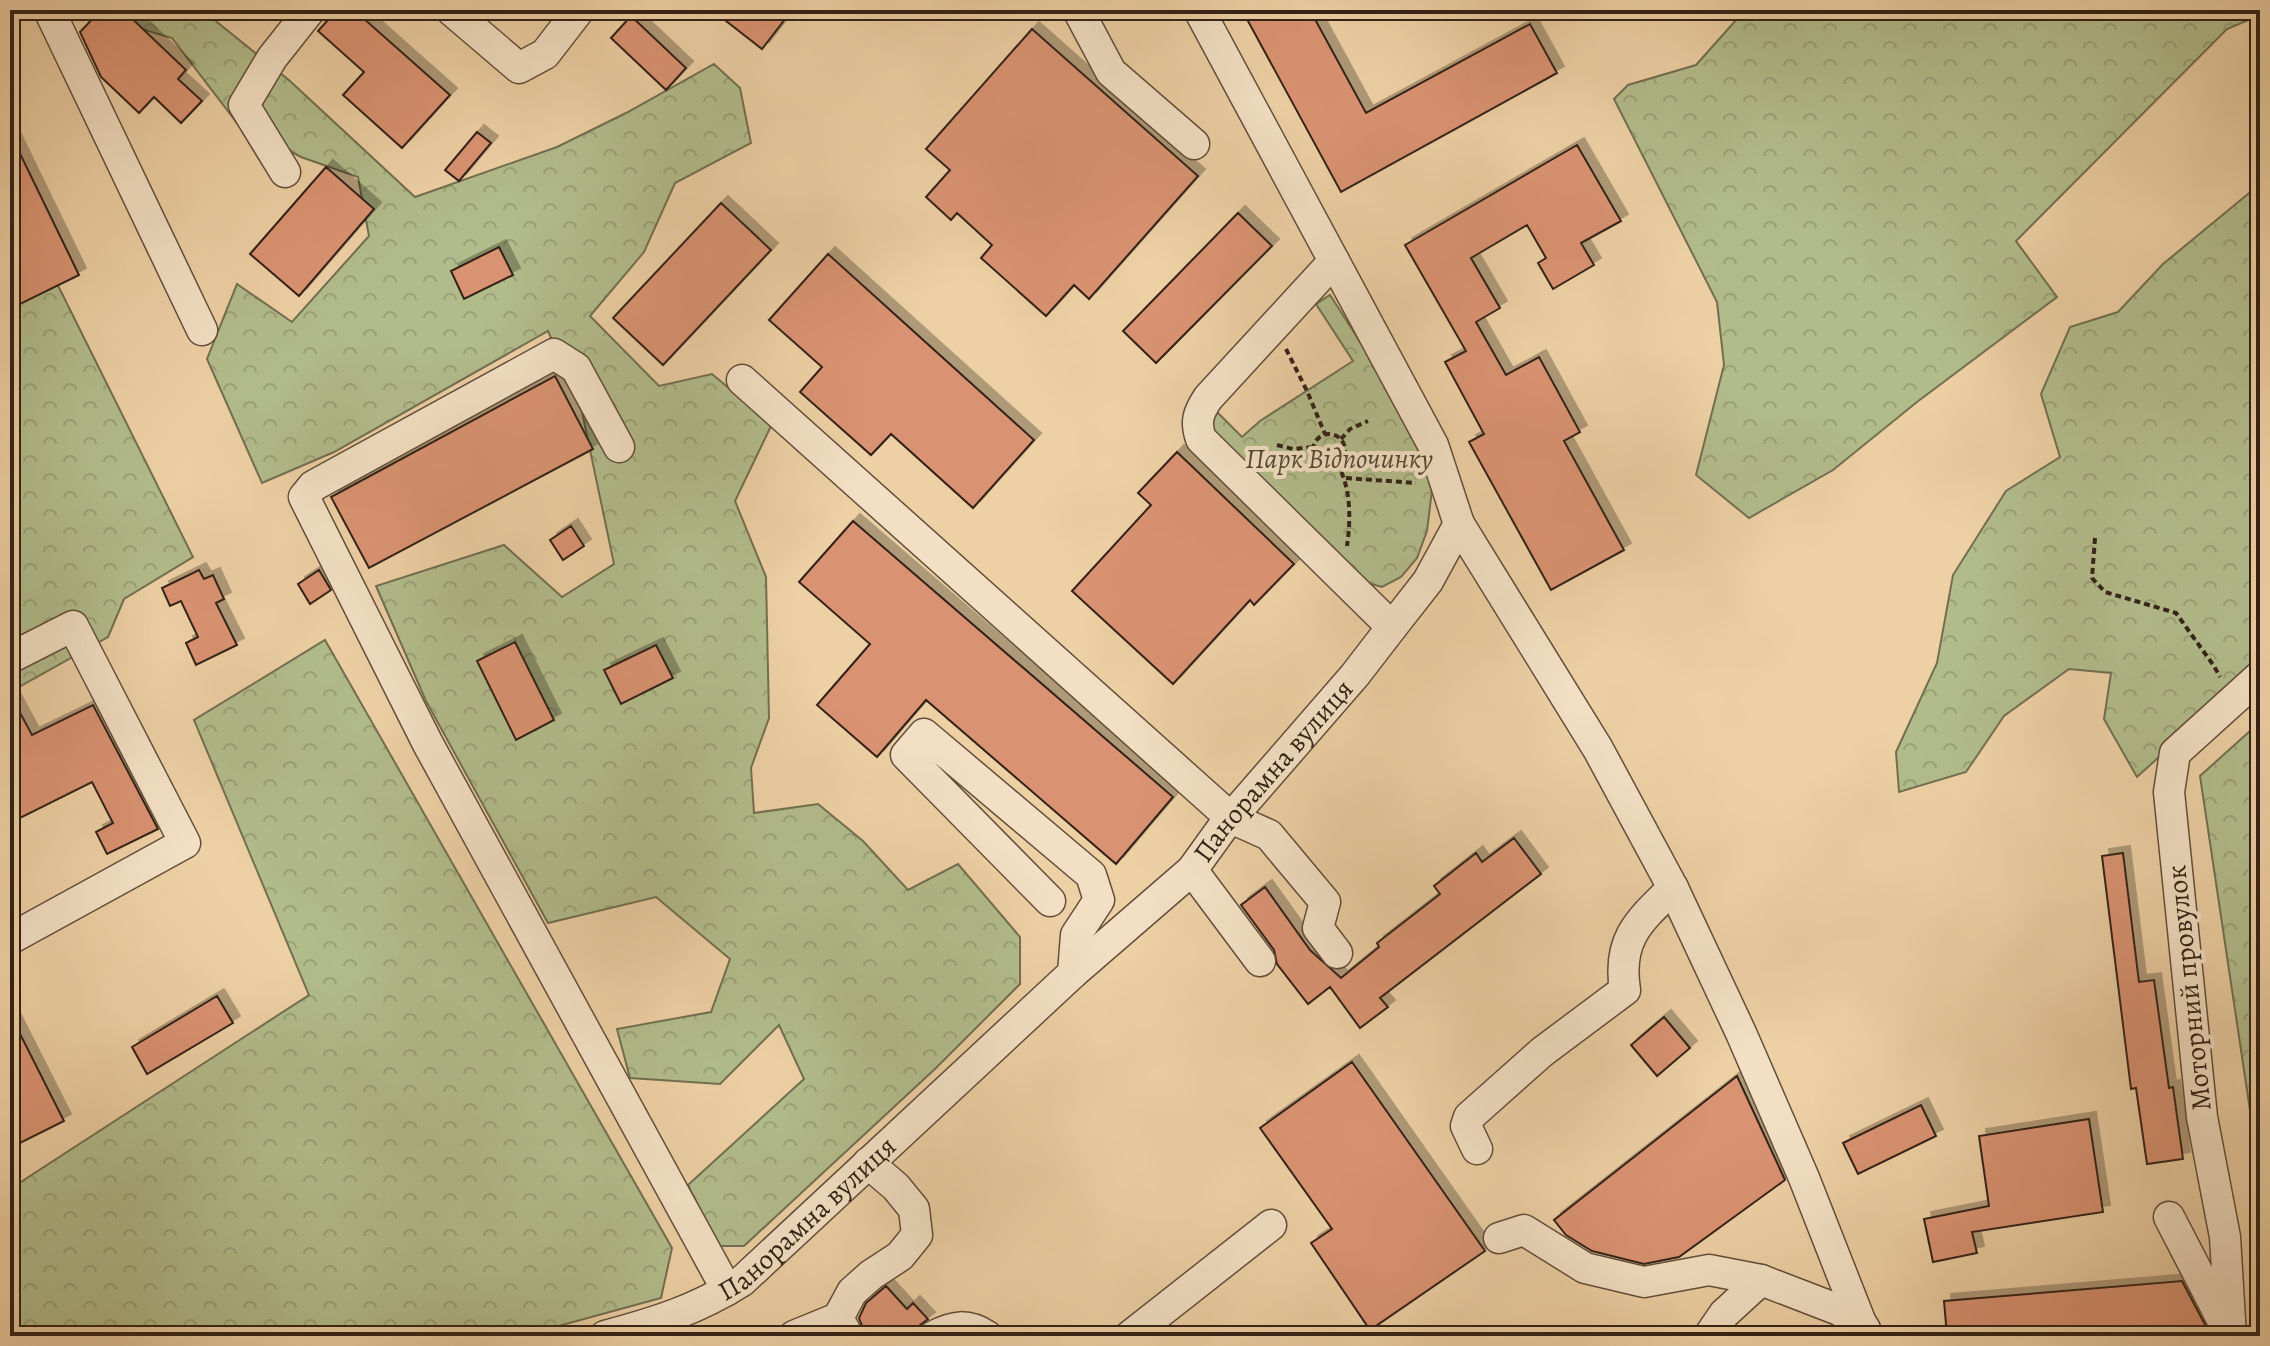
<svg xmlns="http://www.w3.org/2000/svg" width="2270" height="1346" viewBox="0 0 2270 1346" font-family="Alegreya,serif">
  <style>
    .forest { fill: url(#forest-crowns); stroke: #726f51; stroke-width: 2 }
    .building { fill: #da9372; stroke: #332217; stroke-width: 2; filter: url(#shadow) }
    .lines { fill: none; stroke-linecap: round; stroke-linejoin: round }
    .minor-casing { stroke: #624e3a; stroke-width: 33 }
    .path { stroke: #332217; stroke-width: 4; stroke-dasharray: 6 4; stroke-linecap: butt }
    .minor { stroke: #f3e0c4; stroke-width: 30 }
    .labels { text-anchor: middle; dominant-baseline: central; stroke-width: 8; stroke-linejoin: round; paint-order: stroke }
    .park-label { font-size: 28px; font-style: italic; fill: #534834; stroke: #f3e0c4 }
    .street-label { font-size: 28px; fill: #332217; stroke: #f3e0c4 }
  </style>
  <defs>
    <pattern id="forest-crowns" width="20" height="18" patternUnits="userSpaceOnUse" patternTransform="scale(2)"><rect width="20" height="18" fill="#b2bc8b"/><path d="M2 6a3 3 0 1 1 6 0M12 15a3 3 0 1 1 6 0" fill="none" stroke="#9aa177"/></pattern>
    <filter id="shadow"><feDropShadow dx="7" dy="-7" stdDeviation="0" flood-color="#0004"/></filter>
  </defs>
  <rect width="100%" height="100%" fill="#edd0a4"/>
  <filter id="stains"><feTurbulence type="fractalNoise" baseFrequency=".0025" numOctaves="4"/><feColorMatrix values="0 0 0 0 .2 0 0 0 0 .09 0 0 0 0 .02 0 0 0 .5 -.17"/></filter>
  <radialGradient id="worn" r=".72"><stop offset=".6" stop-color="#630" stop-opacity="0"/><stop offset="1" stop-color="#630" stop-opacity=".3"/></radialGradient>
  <path class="forest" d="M79 10H202L290 81 415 197 557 147 626 113 714 64 740 88 751 143 675 183 644 252 590 316 659 386 712 374 772 424 735 501 766 577 769 718 751 768 754 813 818 804 863 841 908 890 958 864 1020 937V984L936 1068 744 1246H716L688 1185 804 1079 779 1025 720 1084 630 1078 617 1029 711 1012 730 959 656 897 548 923 426 701 376 586 504 545 562 597 614 564 581 407 548 331 334 452 262 483 207 359 237 284 292 322 369 236 358 177 301 157 237 123 172 38Z
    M1745 10H2260V15L2227 29 2016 241 2057 297 1917 402 1833 470 1749 518 1696 475 1724 365 1717 302 1614 99 1628 85 1696 65Z
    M2260 184V665L2137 777 2104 719 2111 673 2069 669 2004 716 1966 772 1899 792 1896 752 1937 663 1953 575 2006 491 2060 457 2041 394 2070 327 2118 312 2163 264Z
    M10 189 193 557 124 599 108 637 10 692Z
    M1330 295 1368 354 1426 462 1432 490 1427 531 1417 558 1401 577 1382 587 1360 581 1209 432 1215 410 1242 437 1260 421 1353 361 1316 304Z
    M325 640 672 1248 661 1298 522 1336H10V1189L309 995 194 720Z
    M2260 722V1177L2200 776Z"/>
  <path class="building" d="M101 10H123L186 70 178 79 202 101 181 123 154 97 139 113 101 77 80 32Z
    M337 10H354L450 95 402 148 343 95 364 72 318 31Z
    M712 10H792L762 49Z
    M1242 10H1310L1366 113 1530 24 1557 73 1341 192Z
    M631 16 686 68 666 90 611 38Z
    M1032 29 1198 176 1089 299 1074 285 1046 316 981 258 992 245 957 213 951 220 926 197 950 170 926 149Z
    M477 132 491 143 459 181 445 170Z
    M10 133 79 275 10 309Z
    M1577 145 1621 221 1581 243 1594 265 1553 289 1538 263 1546 258 1527 225 1471 258 1500 308 1476 322 1506 375 1539 357 1580 432 1564 441 1624 550 1551 590 1469 442 1484 434 1445 362 1466 351 1405 245Z
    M326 167 374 209 299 296 250 254Z
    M721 203 771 250 663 365 613 318Z
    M1238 213 1272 246 1156 363 1123 331Z
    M499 247 513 275 464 299 451 271Z
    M828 254 1034 440 973 508 891 434 871 455 800 392 822 367 769 320Z
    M555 376 593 449 369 568 331 497Z
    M1177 452 1294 564 1254 605 1250 600 1173 684 1072 591 1151 505 1138 493Z
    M853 521 1173 797 1116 864 926 700 877 757 817 705 870 644 799 582Z
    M571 526 584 546 563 560 550 540Z
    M199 570 204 579 213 575 224 599 216 603 237 645 196 665 186 643 198 637 181 601 170 606 162 588Z
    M319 570 331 590 310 604 298 584Z
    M515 642 554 720 516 740 477 661Z
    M656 645 673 678 621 704 604 670Z
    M10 694 32 735 93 705 158 829 107 854 96 832 113 823 92 782 10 823Z
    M1514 838 1541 874 1380 998 1388 1007 1360 1028 1330 987 1308 1004 1277 964 1274 950 1241 905 1265 887 1310 950 1341 978 1379 947 1377 943 1440 894 1434 886 1476 853 1482 862Z
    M2123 853 2139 982 2154 980 2169 1088 2173 1087 2183 1159 2147 1164 2136 1088 2131 1089 2102 856Z
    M217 996 233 1023 147 1074 132 1047Z
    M10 1014 64 1121 10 1148Z
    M1664 1017 1690 1048 1657 1076 1631 1045Z
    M1352 1062 1485 1251 1370 1330 1311 1243 1332 1229 1260 1128Z
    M1737 1076 1785 1180 1679 1257 1644 1264 1592 1251 1566 1235 1554 1220Z
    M1921 1105 1936 1136 1858 1174 1843 1143Z
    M2089 1119 2103 1212 1972 1232 1977 1253 1933 1262 1924 1219 1989 1206 1979 1136Z
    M2182 1281 2211 1336H1947L1944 1301Z
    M886 1286 907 1309 913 1303 928 1319 920 1325 916 1336H866L859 1318 866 1303Z"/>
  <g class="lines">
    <defs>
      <g id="minor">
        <path d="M49 10 202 330"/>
        <path d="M451 10 519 68 545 54 579 10"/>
        <path d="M1078 10 1111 72 1194 144"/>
        <path d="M285 172 244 105 272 58 310 10"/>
        <path d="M1334 261 1208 398C1198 413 1195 422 1201 439L1392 627"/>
        <path d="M742 380 1231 818 1269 835 1325 902 1318 928 1337 953"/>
        <path d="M619 447 576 368 554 354 313 486 304 497 428 744 727 1290"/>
        <path d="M1459 524 1598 749 1673 888 1741 1033 1804 1178 1861 1323"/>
        <path d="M10 658 73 626 185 843 10 939"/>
        <path d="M1192 870 1260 961"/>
        <path d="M1050 901 906 755 924 734 1091 875 1099 900 1076 935 1073 973"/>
        <path d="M1477 1149 1466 1126 1469 1117 1542 1052 1625 990C1617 939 1639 921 1673 888"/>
        <path d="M2169 1217 2226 1327"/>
        <path d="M1499 1238 1524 1230 1585 1268 1644 1282 1709 1270 1761 1280 1839 1310 1861 1323 1865 1329"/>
        <path id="s1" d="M605 1336C657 1322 696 1310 742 1281L1073 973 1192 870 1223 827 1355 675 1392 627 1428 581 1459 524 1433 445 1199 10"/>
        <path d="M794 1336 838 1318"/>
        <path d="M848 1336 838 1318 852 1292 871 1275 900 1256 917 1235 914 1209 896 1187 868 1163"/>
        <path d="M934 1336C953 1326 967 1323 987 1336"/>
        <path d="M1130 1336 1271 1225"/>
        <path d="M1709 1336 1724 1314 1761 1280"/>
        <path d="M2231 1336 2225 1237 2202 1117 2169 792 2175 753 2260 676"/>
      </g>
    </defs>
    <use href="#minor" class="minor-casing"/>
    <path class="path" d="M1286 349 1307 391 1325 434
      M1313 450a16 16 0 1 1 32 0a16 16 0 1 1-32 0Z
      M1341 439 1350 429 1368 421
      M1277 445 1293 449 1313 447
      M1337 463C1351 488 1351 518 1347 546
      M1346 478 1416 483
      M2095 538 2092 578 2105 592 2176 613 2214 666 2220 677"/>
    <use href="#minor" class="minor"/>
  </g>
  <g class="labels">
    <g class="park-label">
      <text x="1339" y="459">Парк Відпочинку</text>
    </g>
    <g class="street-label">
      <text stroke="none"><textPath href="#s1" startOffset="886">Панорамна вулиця</textPath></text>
      <text transform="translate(2189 988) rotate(-96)">Моторний провулок</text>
      <text stroke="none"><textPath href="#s1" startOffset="238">Панорамна вулиця</textPath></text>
    </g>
  </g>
  <rect width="2270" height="1346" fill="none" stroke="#edd0a4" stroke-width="40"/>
  <rect x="12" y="12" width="2246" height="1322" fill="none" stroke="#332217" stroke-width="4"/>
  <rect x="20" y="20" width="2230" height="1306" fill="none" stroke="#332217" stroke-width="2"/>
  <rect width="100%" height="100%" filter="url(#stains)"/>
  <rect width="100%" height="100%" fill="url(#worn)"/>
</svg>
